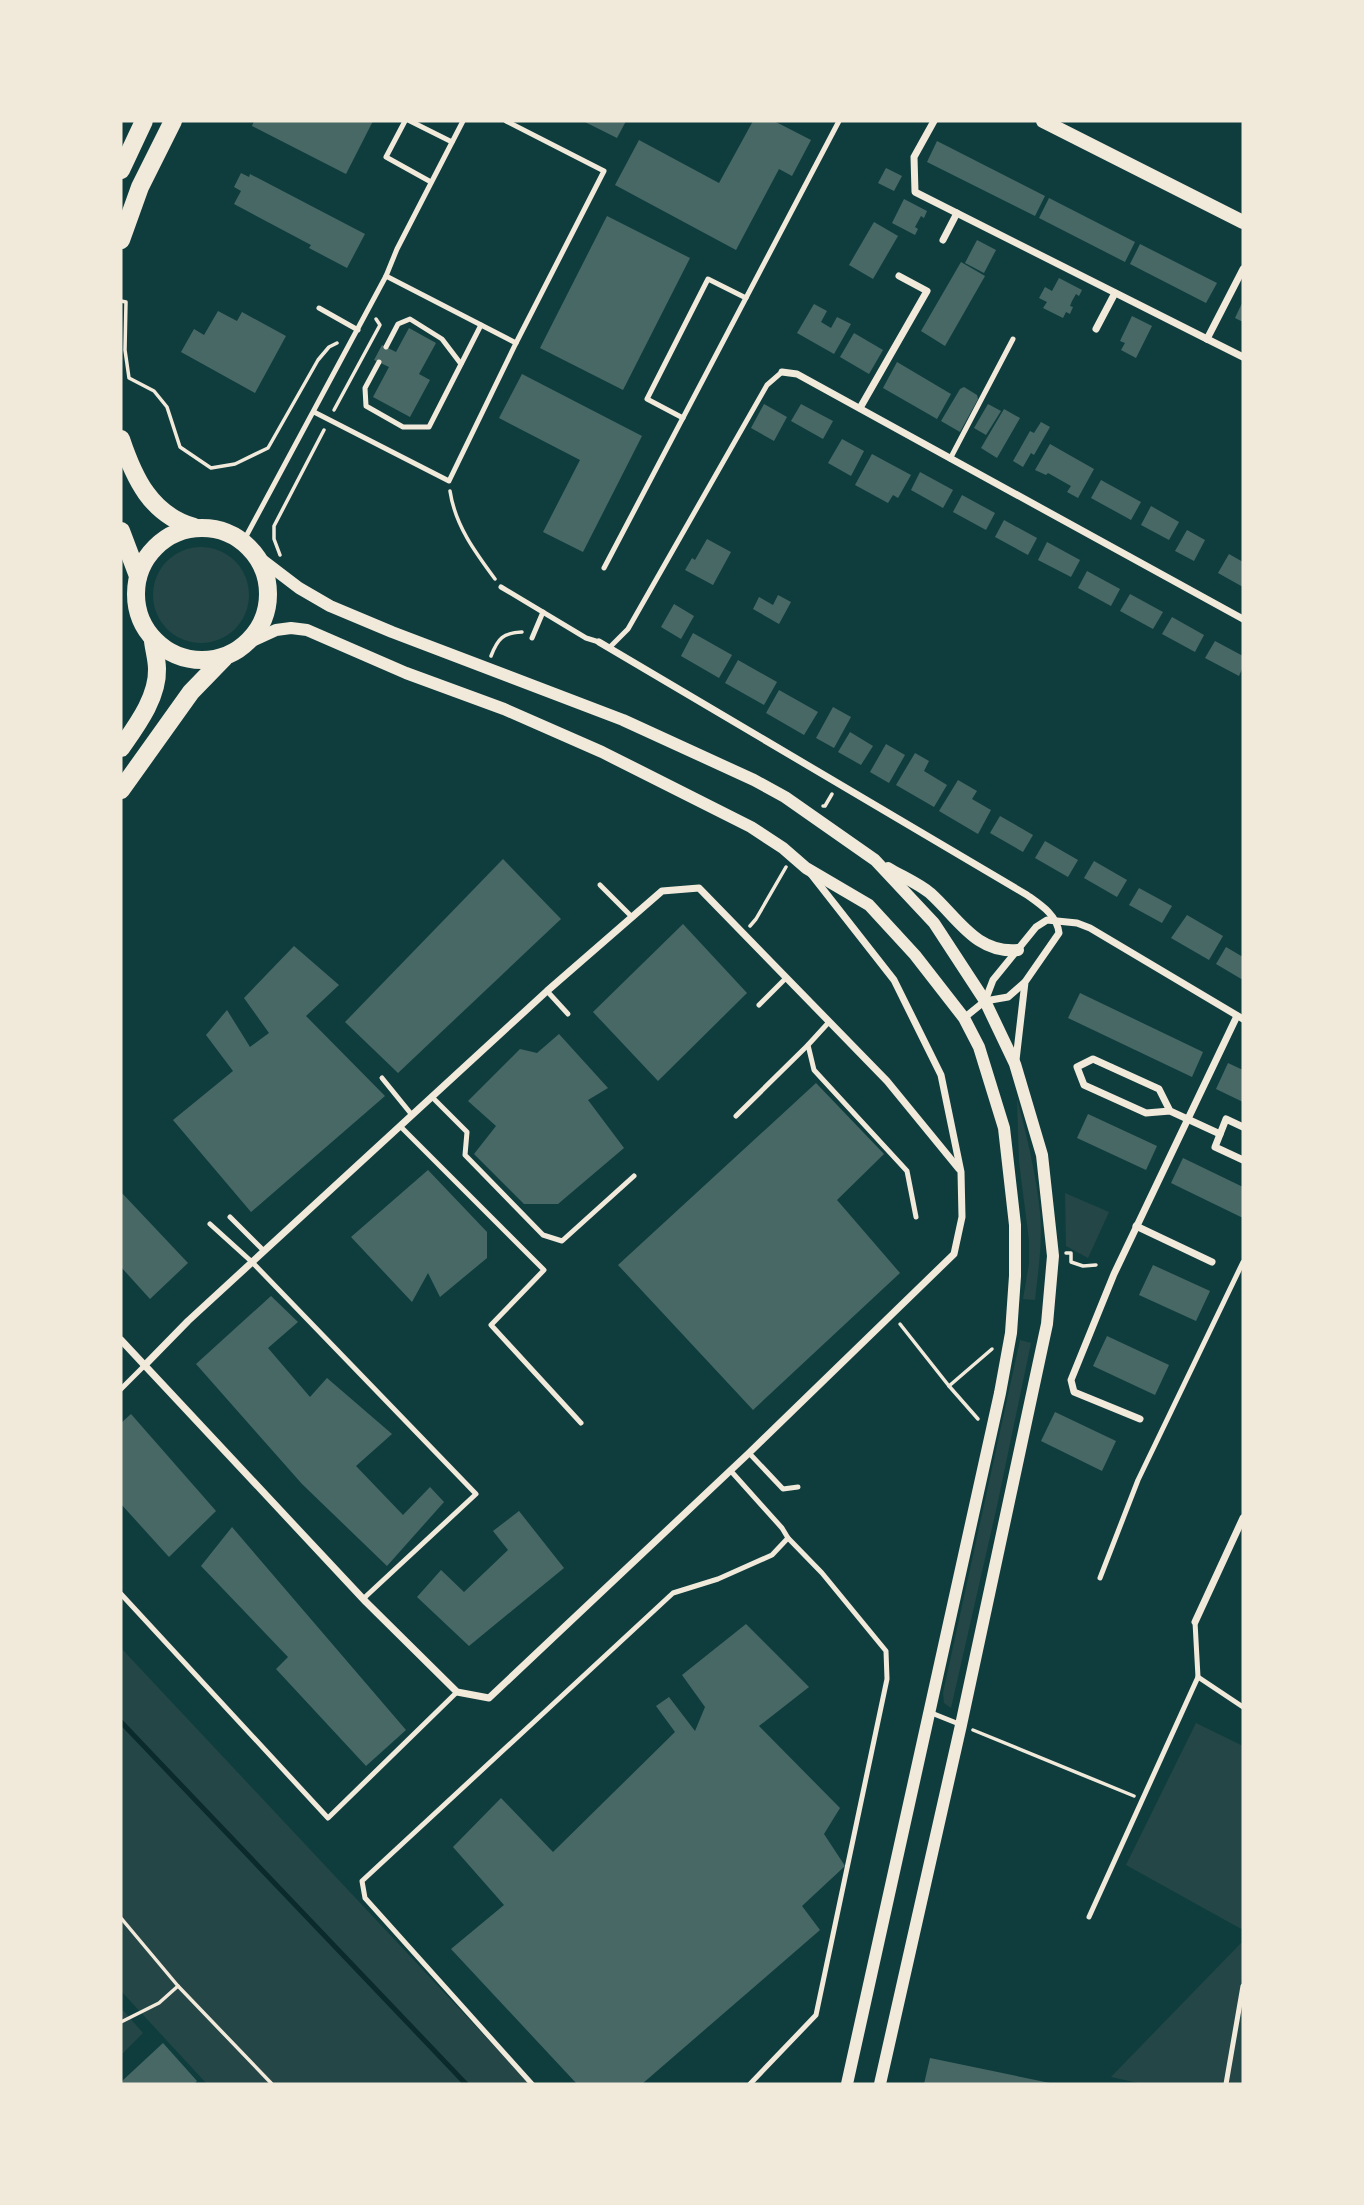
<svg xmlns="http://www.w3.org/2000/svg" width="1364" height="2205" font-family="Mulish,sans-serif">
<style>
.green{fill:#244646}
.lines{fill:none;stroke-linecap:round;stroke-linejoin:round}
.stream{stroke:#0a2a2b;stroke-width:5}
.building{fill:#486865}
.path{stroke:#f1e9da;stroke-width:3.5}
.service{stroke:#f1e9da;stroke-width:5}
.minor{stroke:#f1e9da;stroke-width:7}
.tertiary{stroke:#f1e9da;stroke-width:12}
.secondary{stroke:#f1e9da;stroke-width:14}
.primary{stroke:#f1e9da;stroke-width:18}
</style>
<rect width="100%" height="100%" fill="#0f3d3e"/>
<g class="green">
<circle cx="201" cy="595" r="48"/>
<path d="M1017,1099c10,37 19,75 23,113 3,29 -2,60 -5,88l-12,-1 6,-35v-24l-10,-78z"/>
<path d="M1065,1193l44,19 -21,46 -22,-12z"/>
<path d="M1020,1340l11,3 -34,163 -46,202 -7,-5 -1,-10z"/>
<path d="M121,1648l409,436h-323l-86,-93z"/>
<path d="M1196,1723l47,23v184l-117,-65z"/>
<path d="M1243,1941v143h-100l-32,-7z"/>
<path d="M121,2008l22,25 -22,22z"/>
</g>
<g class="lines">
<path class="stream" d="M121,1722l345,362"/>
</g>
<g class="building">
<path d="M254,121h119l-27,53 -94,-48z"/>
<path d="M583,121h43l-9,17z"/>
<path d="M753,121h21l37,19 -19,36 -13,-7 -43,81 -121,-65 24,-45 80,43z"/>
<path d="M937,141l108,55 -10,20 -108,-54z"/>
<path d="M886,168l16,8 -8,15 -16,-8z"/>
<path d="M241,173l8,4 1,-3 115,60 -18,34 -38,-20 2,-3 -77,-41 7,-13 -7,-4z"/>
<path d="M1049,198l86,44 -10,20 -86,-44z"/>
<path d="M904,199l23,12 -3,7 -3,-2 -6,11 3,2 -3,6 -23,-12z"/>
<path d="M607,216l83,42 -67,132 -83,-42z"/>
<path d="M874,222l24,14 -25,43 -24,-14z"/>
<path d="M977,240l19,10 -12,23 -19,-10z"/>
<path d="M1140,244l77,39 -11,20 -76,-39z"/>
<path d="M961,262l24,14 -40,70 -24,-15z"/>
<path d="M1059,278l23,12 -3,6 -3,-2 -4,7 -2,5 3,1 -3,7 -4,-2 -3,6 -20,-10 4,-6 -8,-4 6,-11 7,4z"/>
<path d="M1243,301v21l-8,-4z"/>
<path d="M814,304l13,7 -6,11 10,6 6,-11 14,7 -17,30 -37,-21z"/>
<path d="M218,311l19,10 5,-9 44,24 -31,57 -74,-41 13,-23 10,6z"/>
<path d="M1132,316l20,10 -16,32 -15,-8 4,-7 -5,-2z"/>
<path d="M409,328l27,15 -17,31 11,6 -20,37 -37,-20 16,-30 -15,-7 8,-15 14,7z"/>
<path d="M854,333l29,17 -14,24 -29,-17z"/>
<path d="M897,362l54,32 -14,25 -54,-31z"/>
<path d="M522,374l120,62 -59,116 -40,-20 37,-72 -81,-42z"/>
<path d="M964,387l13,8 1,4 -18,33 -19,-11 19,-32z"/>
<path d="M764,404l23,13 -13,24 -23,-13z"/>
<path d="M801,404l32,17 -10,18 -32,-18z"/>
<path d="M988,404l13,7 -15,24 -12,-7z"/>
<path d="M1004,409l16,9 -23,40 -16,-10z"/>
<path d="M1041,422l9,5 -16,28 -3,-2 -8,14 -10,-6 17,-30 4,2z"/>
<path d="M842,439l22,12 -13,25 -23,-13z"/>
<path d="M1050,444l44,25 -16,29 -11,-6 4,-6 -23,-13 -2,2 -11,-5z"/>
<path d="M872,454l39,21 -13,23 -5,-3 -5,8 -33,-18z"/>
<path d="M920,472l33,18 -10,18 -32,-18z"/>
<path d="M1101,480l40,22 -10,18 -40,-22z"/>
<path d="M962,495l33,18 -9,17 -33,-18z"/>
<path d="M1151,506l28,16 -10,18 -28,-15z"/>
<path d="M1004,520l33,18 -9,17 -33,-18z"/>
<path d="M1187,530l18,10 -11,21 -19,-10z"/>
<path d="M707,539l24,13 -18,33 -28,-15 7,-12 3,2z"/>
<path d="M1047,542l33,18 -9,17 -33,-17z"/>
<path d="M1229,554l14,8v25l-25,-14z"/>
<path d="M1087,571l33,18 -9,17 -33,-18z"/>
<path d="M1130,594l33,18 -10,17 -33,-18z"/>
<path d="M778,595l13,7 -12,22 -26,-15 6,-12 14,8z"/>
<path d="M674,604l20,12 -13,23 -20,-12z"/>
<path d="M1172,617l32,18 -9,17 -33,-18z"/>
<path d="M693,633l39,22 -13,23 -38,-22z"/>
<path d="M1215,641l28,15v11l-4,9 -34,-18z"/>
<path d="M738,660l39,22 -13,23 -39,-22z"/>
<path d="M779,690l39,22 -14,23 -38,-22z"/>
<path d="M833,707l18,10 -17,31 -18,-10z"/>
<path d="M850,732l23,14 -12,19 -23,-13z"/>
<path d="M886,744l19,11 -16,28 -19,-11z"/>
<path d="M915,753l14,8 -5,10 23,14 -13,22 -38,-22z"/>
<path d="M958,780l19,11 -5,8 19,11 -13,24 -39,-23z"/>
<path d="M1000,816l33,19 -10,17 -33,-19z"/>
<path d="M1045,841l33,19 -10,17 -33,-19z"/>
<path d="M503,859l58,60 -163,154 -53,-51z"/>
<path d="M1094,861l33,19 -10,17 -33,-19z"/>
<path d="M1139,888l33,18 -10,17 -33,-18z"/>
<path d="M1187,915l36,21 -14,24 -38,-22z"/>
<path d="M683,924l64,69 -89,88 -65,-69z"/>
<path d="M294,946l45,39 -33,31 79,80 -134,116 -78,-92 60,-49 -27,-36 21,-25 23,37 19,-14 -25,-35z"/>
<path d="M1226,947l17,10v23l-27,-16z"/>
<path d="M1080,993l123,59 -11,25 -124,-59z"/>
<path d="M559,1034l49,54 -20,12 36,48 -66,56h-34l-50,-50 22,-28 -28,-25 52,-52 17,4z"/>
<path d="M1228,1063l15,7v32l-27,-13z"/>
<path d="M816,1083l68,71 -47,46 63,73 -147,137 -135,-145z"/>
<path d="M1088,1114l69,32 -11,24 -69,-32z"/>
<path d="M1183,1158l60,29v31l-72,-35z"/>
<path d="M428,1170l59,62v26l-47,39 -12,-24 -16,29 -61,-65z"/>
<path d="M121,1192l67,71 -38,36 -29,-32z"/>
<path d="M1153,1265l57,26 -14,30 -57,-26z"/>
<path d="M271,1296l27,26 -30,26 42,49 17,-19 65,56 -36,32 47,49 27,-28 14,15 -57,64 -85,-82 -106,-120z"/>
<path d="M1107,1336l62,29 -14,30 -62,-29z"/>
<path d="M1055,1412l61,29 -14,30 -61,-30z"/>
<path d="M131,1414l85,97 -47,46 -48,-53v-81z"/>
<path d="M519,1511l45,57 -95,78 -52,-49 24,-27 23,22 44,-42 -15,-19z"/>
<path d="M232,1527l174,203 -40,36 -90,-97 12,-12 -87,-91z"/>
<path d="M746,1624l63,63 -50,39 81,82 -16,26 21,32 -43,40 18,24 -178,154h-65l-126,-135 53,-44 -51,-58 48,-49 52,54 122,-120 -19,-26 13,-9 26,34 10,-24 -23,-32z"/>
<path d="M163,2043l34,38 -3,3h-73v-2z"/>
<path d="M930,2058l120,25v1h-126z"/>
</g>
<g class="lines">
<g class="path">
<path d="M121,301l5,1 -1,48 4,28 25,13 13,16 13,40 31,21 24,-4 33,-16 50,-88 11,-13 8,-4"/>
<path d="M334,410l46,-85 -4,-6"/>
<path d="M450,491c5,34 25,61 45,88"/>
<path d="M280,555l-6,-16v-13l50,-96"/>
<path d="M491,656c7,-18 12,-23 31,-24"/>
<path d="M823,806h2l7,-12"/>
<path d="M750,926l6,-7 30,-52"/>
<path d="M1066,1253h5v9l12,4 13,-1"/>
<path d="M900,1324l49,62 29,33"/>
<path d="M949,1386l43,-37"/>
<path d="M973,1730l161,66"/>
<path d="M121,1918l57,68 94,98"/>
<path d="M121,2022l38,-19 19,-17"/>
</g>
<g class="service">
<path d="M405,121l-19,36 45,25"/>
<path d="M410,121l42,21"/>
<path d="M506,121l98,50 -88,172"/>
<path d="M319,308l39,22"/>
<path d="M386,347l12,-23 12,-5 32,20 19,25"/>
<path d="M379,362l-14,26 1,18 37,21h26l52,-102"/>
<path d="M314,412l135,69 67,-138 -130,-67"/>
<path d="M683,418l-36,-19 61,-120 38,19"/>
<path d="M950,459l63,-120"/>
<path d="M243,542l143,-266 11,-27 66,-128"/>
<path d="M604,568l235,-447"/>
<path d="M501,587l85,51 13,4"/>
<path d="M532,638l11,-26"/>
<path d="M609,648l19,-19 139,-244 15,-13"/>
<path d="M600,885l32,32"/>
<path d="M547,991l21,23"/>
<path d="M759,1005l27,-27"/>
<path d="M829,1022l-21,23 6,25 93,101 9,46"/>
<path d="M382,1078l30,37"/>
<path d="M432,1097l35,35 -2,23 78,80 19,6 72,-65"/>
<path d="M736,1116l72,-71"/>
<path d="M400,1126l144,144 -53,55 90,98"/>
<path d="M230,1217l34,34"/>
<path d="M210,1224l42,38 224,232 -113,105"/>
<path d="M121,1389l23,-23"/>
<path d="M749,1453l34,36 15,-2"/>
<path d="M730,1470l52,58 6,10 34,35 64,78 1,28 -71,336 -66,69"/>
<path d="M1100,1578l38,-98 105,-218"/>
<path d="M121,1594l207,224 129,-126"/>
<path d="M1198,1677l45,30"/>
<path d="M929,1712l30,12"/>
<path d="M1089,1917l109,-240 -3,-55"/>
<path d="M532,2084l-167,-186 -3,-17 311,-288 45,-14 54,-24 16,-17"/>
<path d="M1226,2084l17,-98"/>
</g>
<g class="minor">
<path d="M934,121l-20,36 1,35 292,147 36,-70"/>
<path d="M943,240l14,-27"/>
<path d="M1096,329l19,-36"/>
<path d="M1207,339l36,18"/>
<path d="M782,372l15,2 446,245"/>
<path d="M860,408l67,-117 -28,-15"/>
<path d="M599,642l428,253c14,10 30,20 32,38l-34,49 -9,78"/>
<path d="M985,1001l23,-4 16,-14"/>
<path d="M964,1018l21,-17 8,-21 43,-53 11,-7 30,3 13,5 153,91"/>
<path d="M1170,1111l-24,2 -62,-28 -7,-18 16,-8 66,30 11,22 50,23"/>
<path d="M1243,1127l-17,-8 -11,28 28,13"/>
<path d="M1136,1226l76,36"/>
<path d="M121,1340l245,262 91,90 32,6 260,-245 205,-199 8,-37 -1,-45 -20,-97 -47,-95 -83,-106"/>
<path d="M144,1366l44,-45 359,-330 115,-100 37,-3 188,193 72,88"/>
<path d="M1140,1419l-66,-27 -3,-12 43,-106 123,-258"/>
<path d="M1195,1622l48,-104"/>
</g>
<g class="tertiary">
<path d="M257,556l42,32 31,18 62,26 231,88 131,60 31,17 90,63 59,63 51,78 30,63 27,91 11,101 -6,68 -86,401 -81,359"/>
<path d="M250,642l26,-12 15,-2 16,2 99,43 98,36 98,43 149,75 32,21 23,20 63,37 46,50 49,63 15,29 25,81 11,97v51l-4,57 -11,60 -153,691"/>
<path d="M888,868c13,8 30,15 42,25 28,25 46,61 88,57"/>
</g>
<path class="secondary" d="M1043,121l200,101"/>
<g class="primary">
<path d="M121,170l23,-49"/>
<path d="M121,240l19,-53 33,-66"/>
<path d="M121,439c13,39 30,76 73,88"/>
<circle cx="202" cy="594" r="66"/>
<path d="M121,531l17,45"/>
<path d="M121,748c16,-23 37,-51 36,-79 0,-9 -3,-19 -4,-28"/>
<path d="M121,790l70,-98 33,-34"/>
</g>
</g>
<rect width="1364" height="2205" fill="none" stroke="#f1e9da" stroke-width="245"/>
</svg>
